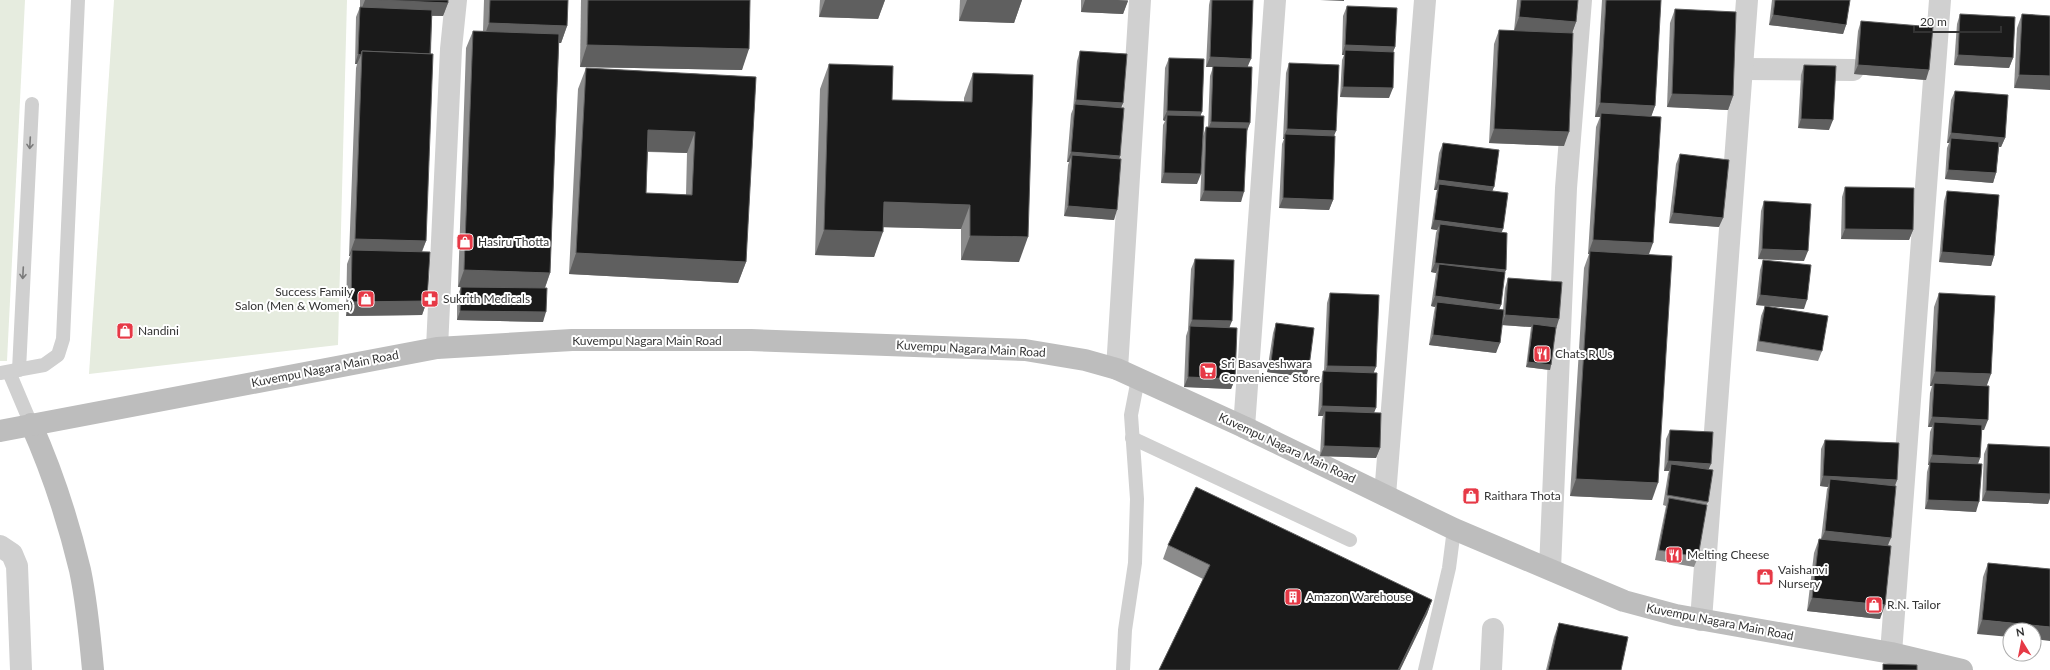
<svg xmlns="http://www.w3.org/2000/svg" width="2050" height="670" font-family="Lato,sans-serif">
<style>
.green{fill:#e6ecdf}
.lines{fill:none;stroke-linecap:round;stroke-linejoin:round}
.lane{stroke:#d0d0d0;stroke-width:14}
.street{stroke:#d0d0d0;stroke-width:22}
.secondary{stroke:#bdbdbd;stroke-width:22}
.wall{fill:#8c8c8c;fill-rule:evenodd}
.shaded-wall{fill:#5f5f5f}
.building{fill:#1a1a1a;stroke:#5f5f5f;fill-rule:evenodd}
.oneway{stroke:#7a7a7a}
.labels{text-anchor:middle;stroke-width:4;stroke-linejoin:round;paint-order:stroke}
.poi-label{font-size:12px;fill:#333;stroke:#fff;text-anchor:start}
.street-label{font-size:12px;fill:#333;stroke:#fff}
</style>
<rect width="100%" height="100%" fill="#fff"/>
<g class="green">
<path d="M0,0h25l-18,361h-7z"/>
<path d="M114,0h233l-9,345 -249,29z"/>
</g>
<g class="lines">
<g class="lane">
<path d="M19,370l13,-266"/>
<path d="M9,372l22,52"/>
<path d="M0,373l44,-8 14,-10 5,-16 15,-339"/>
<path d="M1132,438l218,102"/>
<path d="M1123,670l2,-40 10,-67 2,-64 -6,-84 7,-36"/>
<path d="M1425,670l24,-102 5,-39"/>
</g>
<g class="street">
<path d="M1744,69l109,1"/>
<path d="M437,348l14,-299 5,-49"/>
<path d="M1117,369l23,-369"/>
<path d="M1244,427l31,-427"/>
<path d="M1385,495l40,-495"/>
<path d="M0,546l12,8 5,12 4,104"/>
<path d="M1550,569l16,-381 15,-188"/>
<path d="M1701,620l46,-620"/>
<path d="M1891,653l49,-653"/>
<path d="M1491,670l2,-41"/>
</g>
<g class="secondary">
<path d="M31,424c21,47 37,96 49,146 7,33 10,67 13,100"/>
<path d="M0,431l437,-83 135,-8h179l274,10 60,10 32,9 127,58 210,102 170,72 52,14 215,38 71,17"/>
</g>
</g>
<g class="wall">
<path d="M360,0h88v3l-5,13h-11l-6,225 -4,11 5,49 -5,14 -76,1 1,-52 3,-8h-1l7,-188 1,-4h-2l1,-47 4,-10z"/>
<path d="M484,0h84l-1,26 -6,17h-2l-9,230 -5,15 -2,34 -86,-2v-23l4,-10h-3l8,-239 7,-17h10z"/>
<path d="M581,0h169l-8,70 -162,-3z"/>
<path d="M820,0h65l-7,19 -59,-2z"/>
<path d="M960,0h62l-8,23 -55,-2z"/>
<path d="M1081,0h47l-5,14 -42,-2z"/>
<path d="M1210,0h43l-5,67 2,56 -3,8 -6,71 -41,-1 3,-65 3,-9h2l2,-51 3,-9h-7l3,-62z"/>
<path d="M1517,0h61l-2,22 -4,11 -8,113 -75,-3 5,-99 5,-14 15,1z"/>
<path d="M1602,0h59l-6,106 -4,10 -2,139 3,245 -82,-4 14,-228 5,-14h-1l8,-127 4,-10h-5z"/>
<path d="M1772,0h78l-4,25 -3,9 -74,-9z"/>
<path d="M1347,6l48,41 -2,5 -4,46 -49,-1 2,-37 2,-5h-2l1,-39z"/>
<path d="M1675,9l58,87 -5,14 -61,-3 3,-84z"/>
<path d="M1960,14l53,44 -4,10 -55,-3 3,-41z"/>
<path d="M2022,14l28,2 -36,72 3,-60z"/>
<path d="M1861,21l65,59 -72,-6 4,-43z"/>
<path d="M1080,51l43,52 -2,5 -1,48 -1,3 -5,61 -50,-4 4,-51 1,-3h-2l4,-48 2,-5 4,-48z"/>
<path d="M1169,58l32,58 -4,68 -36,-1 2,-58 2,-4 -2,-1 2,-52z"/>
<path d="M1289,63l45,73 -1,64 -4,10 -50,-2 3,-64 2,-5h-1l3,-66z"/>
<path d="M829,64l63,36 72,2v-4l9,-25 46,189 -58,-2v-31l-78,-2 -9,30 -59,-2 5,-166z"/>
<path d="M1804,65l25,65 -31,-2 3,-53z"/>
<path d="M586,68l170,9 -10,185 -8,21 -169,-9 9,-185zM648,152l39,1 -1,42 -40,-2z"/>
<path d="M1955,91l50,47 -4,9h-2l-3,26 -3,10 -48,-4 2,-31 2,-5h-2l4,-43z"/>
<path d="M1443,143l49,48 9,41 4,40 -4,33 -2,4 4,1 2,-22 3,-10 48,50 -6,42 -24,-3 5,-40 -29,-2 -6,28 -67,-8 5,-33 1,-5 -4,-1 5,-33 -5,-1 5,-39 1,-3 -6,-1 5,-35 1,-4h-3l5,-37z"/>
<path d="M1680,154l39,73 -50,-4 7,-59z"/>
<path d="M1845,187l68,43 -4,10 -68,-1 1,-42z"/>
<path d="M1947,191l47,65 -3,10 -52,-4 5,-61z"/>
<path d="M1764,201l40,60 -46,-2 3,-48z"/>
<path d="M1195,259l34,69 6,51 -4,10 -47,-2 2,-51 2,-6 3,-61z"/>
<path d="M1763,260l41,49 -48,-4 4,-35z"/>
<path d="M1330,293l44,79v41l6,35 -4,10 -56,-2 2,-36 1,-4h-5l2,-35 4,-10 3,-68z"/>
<path d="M1939,293l48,92 -3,45h-3l-1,28 -2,6 -2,48 -51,-3 2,-37 2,-7h-1l2,-33 2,-5h-4l2,-34 2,-7h-2l4,-79z"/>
<path d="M1765,306l57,45 -4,10 -62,-10 5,-35z"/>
<path d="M1276,323l30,54 -39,-5 6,-39z"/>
<path d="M1670,430l39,39 -1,33 -2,3 -8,52 -4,10 -39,-7 11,-54 -3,-1 5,-31 1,-3h-5l2,-32z"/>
<path d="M1825,440l72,40 -2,6 -15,133 -73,-8 7,-58 5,-14h2l6,-50 1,-2 -8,-1 1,-37z"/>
<path d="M1988,444l62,3v51l-2,6 -66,-3 2,-47z"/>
<path d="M1168,545l264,55 -5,14 -27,56h-241l44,-91 -40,-20z"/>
<path d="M1988,563l62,6 -73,65 6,-57z"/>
<path d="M1559,623l62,47h-75l8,-33z"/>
</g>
<g class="shaded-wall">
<path d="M365,0h13l70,3 -5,13 -83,-3z"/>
<path d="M825,0h60l-7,19 -59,-2z"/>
<path d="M967,0h55l-8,23 -55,-2z"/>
<path d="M1085,0h33l10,1 -5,13 -42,-2z"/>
<path d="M1320,0h24v1z"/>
<path d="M1773,15l73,10 -3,9 -74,-9z"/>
<path d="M1519,17l57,5 -5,14 -57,-5z"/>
<path d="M489,23l78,3 -6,17 -78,-3z"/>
<path d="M587,45l162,4 -7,21 -162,-3z"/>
<path d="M1345,45l50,2 -4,10 -46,-7 -1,5h-2z"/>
<path d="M358,54l3,1 -4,9h-2z"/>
<path d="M1958,55l55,3 -4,10 -55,-3z"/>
<path d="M1210,57l41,2 -4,9 -34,-2v1h-7z"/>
<path d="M1858,65l71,5 -3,10 -72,-6z"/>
<path d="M2019,75l31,1v14l-36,-2z"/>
<path d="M1343,87l50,1 -4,10 -49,-1z"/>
<path d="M1672,94l61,2 -5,14 -61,-3z"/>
<path d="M1076,100l47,3 -4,10 -44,-9 -2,5z"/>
<path d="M1600,103l55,3 -5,14 -49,-7 -1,4h-5z"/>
<path d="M1167,111l35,1 -4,10 -31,-7 -2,6 -2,-1z"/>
<path d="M1801,119l32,1 -4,10 -31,-2z"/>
<path d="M1211,122l39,1 -4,10 -39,-1z"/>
<path d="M1287,129l49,2 -4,10 -47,-7 -1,5h-1z"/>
<path d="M1494,129l75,3 -5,14 -75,-3z"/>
<path d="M648,130l47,2 -8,21 -46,-2z"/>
<path d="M1951,133l54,5 -4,9 -51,-3 1,-6 -2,5h-2z"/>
<path d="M1071,152l49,4 -3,10 -45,-11 -3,7h-2z"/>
<path d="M1948,170l48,3 -3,10 -48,-4z"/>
<path d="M1164,173l37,1 -4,10 -36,-1z"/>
<path d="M1438,180l56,7 -4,10 -51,-13 -2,6h-3z"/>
<path d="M1204,191l40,1 -3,10 -41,-1z"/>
<path d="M1283,198l50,2 -4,10 -50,-2z"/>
<path d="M884,202l86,3 -9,24 -86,-2z"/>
<path d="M1068,206l49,4 -3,10 -50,-4z"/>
<path d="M1673,213l50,5 -4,9 -50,-4z"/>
<path d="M1434,220l69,9 -4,10 -59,-15 -3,6 -6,-1z"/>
<path d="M1845,229l68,1 -4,10 -68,-1z"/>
<path d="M824,230l59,2 -9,25 -59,-2z"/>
<path d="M970,236l58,1 -9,25 -58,-2z"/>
<path d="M355,239l71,2 -7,17 -67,-8 -2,6h-1z"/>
<path d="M1593,240l60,3 -5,14 -58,-6 -1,3h-1z"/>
<path d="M1762,249l46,2 -4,10 -46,-2z"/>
<path d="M1942,252l52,4 -3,10 -52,-4z"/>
<path d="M576,253l170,9 -8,21 -169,-9z"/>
<path d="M1435,263l71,7 -4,9 -63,-15 -3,9 -5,-1z"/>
<path d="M464,270l86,3 -6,17 -86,-3z"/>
<path d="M1760,295l47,5 -3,9 -48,-4z"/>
<path d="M1435,296l66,9 -4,10 -60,-13 -2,5 -4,-1z"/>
<path d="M427,301l-5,14 -76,1 5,-14z"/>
<path d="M460,311l86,1 -3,10 -86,-2z"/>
<path d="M1505,315l54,4 -3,10 -23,-5 -2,3 -29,-2z"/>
<path d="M1192,320l40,1 -4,10 -38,-5 -2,4z"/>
<path d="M1433,335l67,8 -4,10 -67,-8z"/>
<path d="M1271,362l38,5 -3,10 -39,-5z"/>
<path d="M1528,362l23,3 -1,5 -24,-3z"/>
<path d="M1327,366l49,1 -4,10 -48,-1z"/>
<path d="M1935,372l56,2 -5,14 -52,-5 -2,3h-2z"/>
<path d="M1188,377l47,2 -4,10 -47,-2z"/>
<path d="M1322,406l54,2 -4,10 -47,-7 -2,5h-5z"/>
<path d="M1932,417l56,3 -4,10 -51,-3 1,-5 -2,5h-4z"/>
<path d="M1324,446l56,2 -4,10 -56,-2z"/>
<path d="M1932,455l48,3 -4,10 -46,-6 -1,3h-1z"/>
<path d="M1668,461l43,3 -4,9 -36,-9 -2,7h-5z"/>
<path d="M1823,476l74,4 -4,10 -63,-11 -2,8 -8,-1z"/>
<path d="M1576,479l82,4 -6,17 -82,-4z"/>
<path d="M1986,491l64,3v4l-2,6 -66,-3z"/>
<path d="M1928,500l51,2 -3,10 -51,-3z"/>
<path d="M1825,531l66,7 -4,9 -66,-7z"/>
<path d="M1812,598l73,7 -5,14 -73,-8z"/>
<path d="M1432,600l-5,14 -27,56h-2z"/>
<path d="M1982,620l68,7v14l-16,-2v-9h-24v7l-33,-3z"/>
</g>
<g class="building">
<path d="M378,0h70v3z"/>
<path d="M490,0h78l-1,26 -78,-3z"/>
<path d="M588,0h162l-1,49 -162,-4z"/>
<path d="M1212,0h41l-2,59 -41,-2z"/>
<path d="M1521,0h57l-2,22 -57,-5z"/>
<path d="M1606,0h55l-6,106 -55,-3z"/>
<path d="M1775,0h75l-4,25 -73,-10z"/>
<path d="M1347,6l50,2 -2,39 -50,-2z"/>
<path d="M360,7l72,3 -2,44 -68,-3 -1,4 -3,-1z"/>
<path d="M1675,9l61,3 -3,84 -61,-2z"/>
<path d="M1960,14l55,3 -2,41 -55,-3z"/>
<path d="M2022,14l28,2v60l-31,-1z"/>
<path d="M1861,21l72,6 -4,43 -71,-5z"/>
<path d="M1499,30l74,3 -4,99 -75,-3z"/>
<path d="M473,31l86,3 -9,239 -86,-3z"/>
<path d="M1345,50l49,2 -1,36 -50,-1z"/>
<path d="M362,51l71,3 -7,187 -71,-2z"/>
<path d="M1080,51l47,3 -4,49 -47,-3z"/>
<path d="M1169,58l35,1 -2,53 -35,-1z"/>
<path d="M1289,63l50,2 -3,66 -49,-2z"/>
<path d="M829,64l64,2 -1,34 80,2 1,-29 60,2 -5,162 -58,-1v-31l-86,-3 -1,30 -59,-2z"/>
<path d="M1804,65l32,1 -3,54 -32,-1z"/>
<path d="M1213,66l39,1 -2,56 -39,-1z"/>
<path d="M586,68l170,9 -10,185 -170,-9zM648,130l47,2 -3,63 -46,-2z"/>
<path d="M1955,91l53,4 -3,43 -54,-5z"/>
<path d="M1075,104l49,4 -4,48 -49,-4z"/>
<path d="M1601,113l60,4 -8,126 -60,-3z"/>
<path d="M1167,115l37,1 -3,58 -37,-1z"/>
<path d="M1206,127l41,1 -3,64 -40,-1z"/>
<path d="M1285,134l50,2 -2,64 -50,-2z"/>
<path d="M1951,138l48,4 -3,31 -48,-3z"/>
<path d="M1443,143l56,7 -5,37 -56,-7z"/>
<path d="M1680,154l49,6 -6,58 -50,-5z"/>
<path d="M1072,155l49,4 -4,51 -49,-4z"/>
<path d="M1439,184l69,9 -5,36 -69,-9z"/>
<path d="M1845,187l69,1 -1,42 -68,-1z"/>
<path d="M1947,191l52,4 -5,61 -52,-4z"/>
<path d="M1764,201l47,3 -3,47 -46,-2z"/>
<path d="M1440,224l67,9 -1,37 -71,-7z"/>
<path d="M352,250l78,2 -3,49 -76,1z"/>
<path d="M1590,251l82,5 -14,227 -82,-4z"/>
<path d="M1195,259l39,1 -2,61 -40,-1z"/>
<path d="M1763,260l48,5 -4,35 -47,-5z"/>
<path d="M1439,264l66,8 -4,33 -66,-9z"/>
<path d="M1508,278l54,4 -3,37 -54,-4z"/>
<path d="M461,287l86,1 -1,24 -86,-1z"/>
<path d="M1330,293l49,2 -3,72 -49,-1z"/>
<path d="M1939,293l56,3 -4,78 -56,-2z"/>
<path d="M1437,302l67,8 -4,33 -67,-8z"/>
<path d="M1765,306l63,10 -6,35 -63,-10z"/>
<path d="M1276,323l38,5 -5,39 -38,-5z"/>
<path d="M1533,324l23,3 -5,38 -23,-3z"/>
<path d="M1190,326l47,2 -2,51 -47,-2z"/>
<path d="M1323,371l54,2 -1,35 -54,-2z"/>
<path d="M1934,383l55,3 -1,34 -56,-3z"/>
<path d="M1325,411l56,2 -1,35 -56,-2z"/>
<path d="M1934,422l48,3 -2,33 -48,-3z"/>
<path d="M1670,430l43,2 -2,32 -43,-3z"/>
<path d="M1825,440l74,3 -2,37 -74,-4z"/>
<path d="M1988,444l62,3v47l-64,-3z"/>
<path d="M1930,462l52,2 -3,38 -51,-2z"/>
<path d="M1671,464l42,6 -5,32 -41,-7z"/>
<path d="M1830,479l66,7 -5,52 -66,-7z"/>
<path d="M1196,487l236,113 -34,70h-239l51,-105 -42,-20z"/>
<path d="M1669,498l38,7 -9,52 -39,-7z"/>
<path d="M1819,539l72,7 -6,59 -73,-7z"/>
<path d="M1988,563l62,6v58l-68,-7z"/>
<path d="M1559,623l69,14 -7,33h-73z"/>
<path d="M1883,664l34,1v5h-34z"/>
</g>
<defs><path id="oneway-shaft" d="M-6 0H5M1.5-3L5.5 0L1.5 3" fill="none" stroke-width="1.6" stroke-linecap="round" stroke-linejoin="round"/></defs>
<g class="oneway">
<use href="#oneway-shaft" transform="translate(30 143) rotate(93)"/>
<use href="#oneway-shaft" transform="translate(23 273) rotate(93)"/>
</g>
<defs>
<g id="shop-square" transform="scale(0.9)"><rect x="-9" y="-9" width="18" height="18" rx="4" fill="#e63946" stroke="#fff"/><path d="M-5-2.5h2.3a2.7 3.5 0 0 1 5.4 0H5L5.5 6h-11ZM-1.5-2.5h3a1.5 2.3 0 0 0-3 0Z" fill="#fff"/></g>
<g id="pharmacy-square" transform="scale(0.9)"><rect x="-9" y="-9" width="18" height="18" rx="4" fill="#e63946" stroke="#fff"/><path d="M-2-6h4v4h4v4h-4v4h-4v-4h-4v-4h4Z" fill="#fff"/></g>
<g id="restaurant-square" transform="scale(0.9)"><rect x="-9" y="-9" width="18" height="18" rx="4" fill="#e63946" stroke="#fff"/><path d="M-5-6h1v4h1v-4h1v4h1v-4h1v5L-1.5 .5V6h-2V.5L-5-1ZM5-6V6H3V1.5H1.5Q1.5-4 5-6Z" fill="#fff"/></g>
<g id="supermarket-square" transform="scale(0.9)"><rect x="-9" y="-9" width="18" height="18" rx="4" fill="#e63946" stroke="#fff"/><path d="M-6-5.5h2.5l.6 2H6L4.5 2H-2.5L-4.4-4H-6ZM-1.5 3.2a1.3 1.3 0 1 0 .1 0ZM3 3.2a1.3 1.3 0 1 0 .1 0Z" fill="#fff"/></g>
<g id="building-square" transform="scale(0.9)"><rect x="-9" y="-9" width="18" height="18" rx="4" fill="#e63946" stroke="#fff"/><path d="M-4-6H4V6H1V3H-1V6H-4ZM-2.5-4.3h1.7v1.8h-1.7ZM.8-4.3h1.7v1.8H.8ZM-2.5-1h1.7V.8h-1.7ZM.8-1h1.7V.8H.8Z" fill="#fff"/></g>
</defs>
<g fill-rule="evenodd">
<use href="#shop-square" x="465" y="242"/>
<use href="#shop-square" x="366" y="299"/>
<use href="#pharmacy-square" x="430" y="299"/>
<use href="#shop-square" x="125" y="331"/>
<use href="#restaurant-square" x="1542" y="354"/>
<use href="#supermarket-square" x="1208" y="371"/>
<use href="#shop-square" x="1471" y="496"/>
<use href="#restaurant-square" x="1674" y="555"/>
<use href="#shop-square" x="1765" y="577"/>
<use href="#building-square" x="1293" y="597"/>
<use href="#shop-square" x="1874" y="605"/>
</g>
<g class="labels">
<g class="poi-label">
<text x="478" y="246">Hasiru Thotta</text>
<text x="353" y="296" text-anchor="end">Success Family<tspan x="353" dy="14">Salon (Men &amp; Women)</tspan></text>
<text x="443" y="303">Sukrith Medicals</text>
<text x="138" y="335">Nandini</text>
<text x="1555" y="358">Chats R Us</text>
<text x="1221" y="368">Sri Basaveshwara<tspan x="1221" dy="14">Convenience Store</tspan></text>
<text x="1484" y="500">Raithara Thota</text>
<text x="1687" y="559">Melting Cheese</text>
<text x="1778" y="574">Vaishanvi<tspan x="1778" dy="14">Nursery</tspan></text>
<text x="1306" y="601">Amazon Warehouse</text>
<text x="1887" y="609">R.N. Tailor</text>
</g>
<g class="street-label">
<text x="647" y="345">Kuvempu Nagara Main Road</text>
<text transform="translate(971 349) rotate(3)" y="4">Kuvempu Nagara Main Road</text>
<text transform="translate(325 369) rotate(-11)" y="4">Kuvempu Nagara Main Road</text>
<text transform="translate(1287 448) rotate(25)" y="4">Kuvempu Nagara Main Road</text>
<text transform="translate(1720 622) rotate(11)" y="4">Kuvempu Nagara Main Road</text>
</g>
</g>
<g transform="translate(2022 642) rotate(350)"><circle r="19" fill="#ffffff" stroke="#adadad"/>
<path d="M0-3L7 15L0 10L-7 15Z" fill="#e63946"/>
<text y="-6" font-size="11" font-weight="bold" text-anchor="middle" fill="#333333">N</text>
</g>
<path d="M1914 26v6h87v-6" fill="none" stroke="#333333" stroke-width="2"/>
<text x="1920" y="26" font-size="12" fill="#333333" stroke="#ffffff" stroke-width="3" paint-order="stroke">20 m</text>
</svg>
